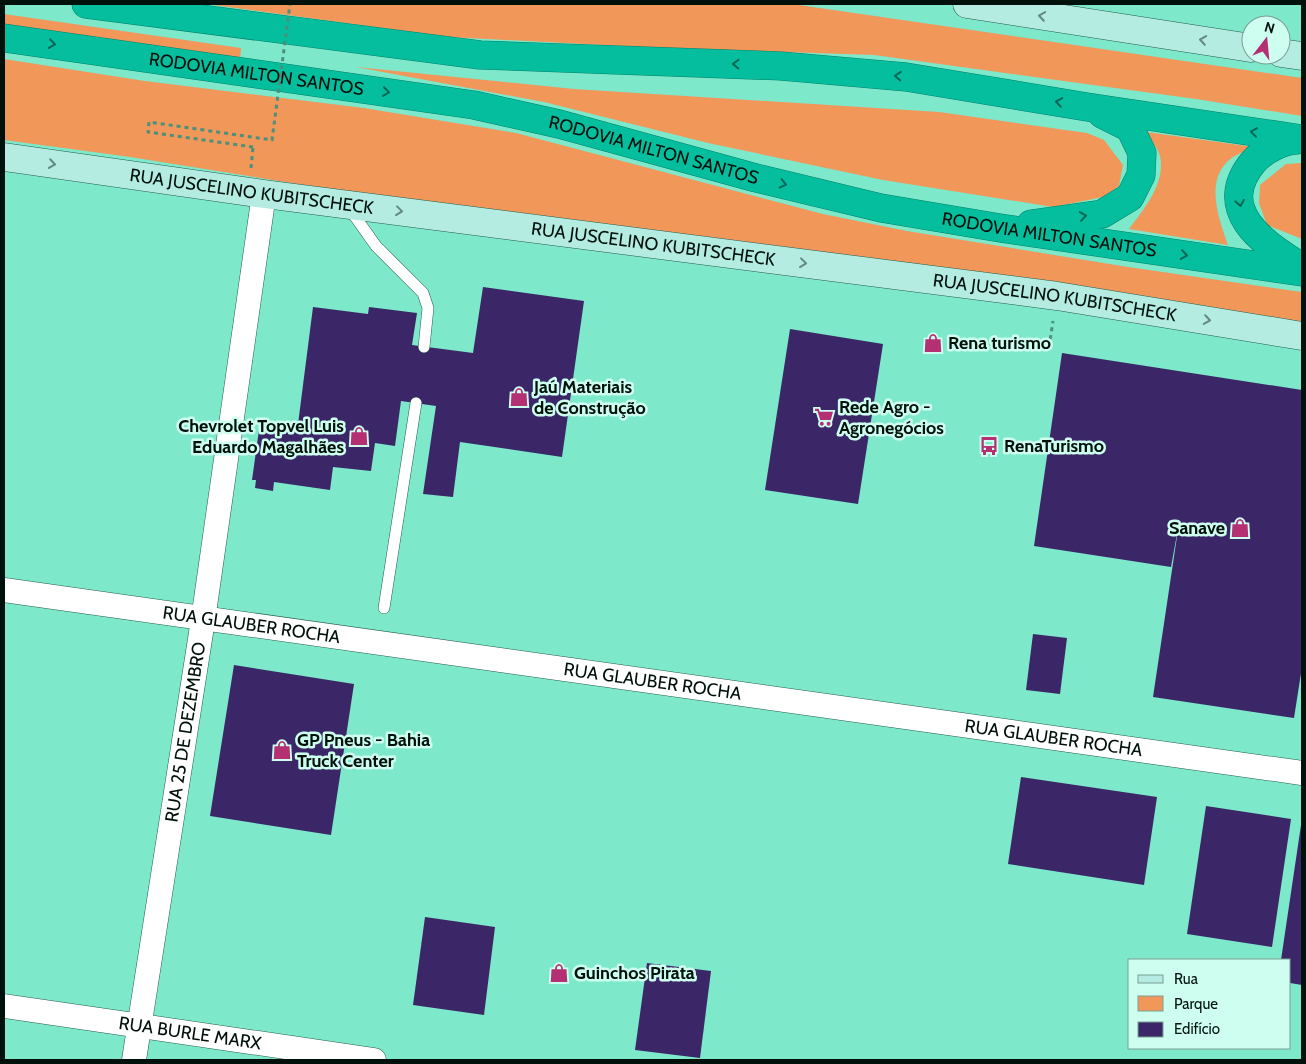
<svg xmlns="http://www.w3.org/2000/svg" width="1306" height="1064" font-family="Cabin,sans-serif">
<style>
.green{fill:#f09759}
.building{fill:#3b2767}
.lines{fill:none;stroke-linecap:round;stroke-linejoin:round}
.lane-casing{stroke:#245d4f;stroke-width:12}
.street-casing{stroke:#245d4f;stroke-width:25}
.secondary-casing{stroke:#245d4f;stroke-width:29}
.highway-casing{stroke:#03816a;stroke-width:29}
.path{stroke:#4b907d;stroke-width:3;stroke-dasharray:4 4;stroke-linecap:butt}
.lane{stroke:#fff;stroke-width:11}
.street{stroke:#fff;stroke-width:24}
.secondary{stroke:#b4ece2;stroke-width:28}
.highway{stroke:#04be9d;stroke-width:28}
.path-bridge{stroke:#4b907d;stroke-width:3;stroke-dasharray:4 4;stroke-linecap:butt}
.oneway{stroke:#638981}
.oneway2{stroke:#026754}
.labels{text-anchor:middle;stroke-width:5;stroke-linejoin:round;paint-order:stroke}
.street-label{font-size:18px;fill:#00100b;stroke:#cdfeef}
.poi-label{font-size:18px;font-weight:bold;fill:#00100b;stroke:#cdfeef;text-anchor:start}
</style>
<rect width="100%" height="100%" fill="#7ee8cb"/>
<g class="green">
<path d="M206,4h586l510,74v38l-106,-17 -322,-44 -212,-7 -213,-11z"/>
<path d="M4,14l237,34 -1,14 -236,-35z"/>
<path d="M4,59l141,22 219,27 152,25 307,81 84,17 221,36 174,25v33l-1005,-141 -167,-27 -126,-17z"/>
<path d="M356,67l218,22 365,23 148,21 17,7 19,25 -4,21 -16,11 -50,10 -170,-27 -175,-37 -164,-41z"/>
<path d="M1146,132l108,15c-9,4 -20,8 -27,15 -22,21 -7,60 1,83l-99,-16c15,-20 37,-46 31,-73 -2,-8 -10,-17 -14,-24z"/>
<path d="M1302,163v76l-35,-14 -8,-22 1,-18 26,-21z"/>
</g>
<g class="building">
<path d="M483,287l101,14 -22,156 -102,-15 -7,55 -30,-3 13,-88 -35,-5 -6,45 -20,-3 -4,28 -38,-4 -3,23 -56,-8 -1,9 -18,-3 1,-8h-4l7,-50 27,4v-4l11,2 16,-125 55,7 1,-7 48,6 -5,32 61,8z"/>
<path d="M790,329l93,15 -25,160 -93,-14z"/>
<path d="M1062,353l240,37v277l-8,51 -141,-21 26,-174 -8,44 -137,-21z"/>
<path d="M1033,634l34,4 -7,56 -34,-4z"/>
<path d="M234,665l120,19 -23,151 -121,-19z"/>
<path d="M1021,777l136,20 -13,88 -136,-21z"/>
<path d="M1206,806l85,13 -19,128 -85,-13z"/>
<path d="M1301,825h1v160l-12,-2v-23h-9z"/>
<path d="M425,917l70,10 -11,88 -71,-10z"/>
<path d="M647,963l64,8 -11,87 -65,-8z"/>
</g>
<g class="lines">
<g class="lane-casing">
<g id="lane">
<path d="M349,208l27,38 47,47 5,15 -4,39"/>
<path d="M384,608l32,-205"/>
</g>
</g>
<g class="street-casing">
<g id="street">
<path id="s1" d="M4,590l1298,183"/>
<path id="s2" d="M4,1006l370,54"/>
<path id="s3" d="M134,1060l69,-440 61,-426"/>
</g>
</g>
<g class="secondary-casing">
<g id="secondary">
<path d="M967,4l284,44"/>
<path d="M1281,53l21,3"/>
<path id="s4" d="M4,157l260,37 793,102 245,40"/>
</g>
</g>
<g class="highway-casing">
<g id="highway">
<path d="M86,4l394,51 301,11 125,11 181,30 215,32"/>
<path id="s5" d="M4,38l470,67 85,19 197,54 125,30 119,20 302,44"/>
<path d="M1298,140c-15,0 -34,10 -44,21 -41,48 9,83 48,106"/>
<path d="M1031,224l71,-10 28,-17 11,-22 1,-22 -12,-25 -28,-14"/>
</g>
</g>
<g class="path">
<path d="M251,168l2,-21"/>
<path d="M1049,347l4,-26"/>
</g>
<use href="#lane" class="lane"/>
<use href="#street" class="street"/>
<use href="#secondary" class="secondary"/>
<use href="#highway" class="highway"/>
<path class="path-bridge" d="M253,147l-105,-15 1,-10 123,18 18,-136"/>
</g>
<defs><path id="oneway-chevron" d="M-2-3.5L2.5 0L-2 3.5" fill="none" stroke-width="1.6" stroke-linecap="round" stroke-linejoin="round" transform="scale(1.25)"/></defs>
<g class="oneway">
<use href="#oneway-chevron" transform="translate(1042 16) rotate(-171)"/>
<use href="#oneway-chevron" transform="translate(1203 40) rotate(-171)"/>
<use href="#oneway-chevron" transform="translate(52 164) rotate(8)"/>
<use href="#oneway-chevron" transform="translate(399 211) rotate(7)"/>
<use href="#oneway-chevron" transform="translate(803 263) rotate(7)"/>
<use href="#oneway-chevron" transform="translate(1207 320) rotate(9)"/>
</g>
<g class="oneway2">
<use href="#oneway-chevron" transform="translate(52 44) rotate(8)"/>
<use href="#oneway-chevron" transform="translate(736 64) rotate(-178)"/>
<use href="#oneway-chevron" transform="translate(898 76) rotate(-175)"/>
<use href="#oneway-chevron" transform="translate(386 92) rotate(8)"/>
<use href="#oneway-chevron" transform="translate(1059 102) rotate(-171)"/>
<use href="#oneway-chevron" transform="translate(1254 132) rotate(-172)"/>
<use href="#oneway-chevron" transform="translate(783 184) rotate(13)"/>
<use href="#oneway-chevron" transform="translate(1240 203) rotate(80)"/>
<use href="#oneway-chevron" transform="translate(1083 216) rotate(-8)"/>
<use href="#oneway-chevron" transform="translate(1184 255) rotate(8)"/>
</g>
<defs>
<g id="shop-bare" transform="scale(1.5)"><path d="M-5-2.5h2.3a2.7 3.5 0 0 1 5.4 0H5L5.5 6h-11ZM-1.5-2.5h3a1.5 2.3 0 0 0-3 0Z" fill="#b52f73" stroke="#cdfeef" stroke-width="2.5" paint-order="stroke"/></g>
<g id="supermarket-bare" transform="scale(1.5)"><path d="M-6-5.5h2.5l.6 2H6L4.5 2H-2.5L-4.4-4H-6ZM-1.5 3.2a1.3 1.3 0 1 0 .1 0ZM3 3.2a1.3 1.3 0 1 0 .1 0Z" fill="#b52f73" stroke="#cdfeef" stroke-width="2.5" paint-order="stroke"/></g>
<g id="bus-bare" transform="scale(1.5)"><path d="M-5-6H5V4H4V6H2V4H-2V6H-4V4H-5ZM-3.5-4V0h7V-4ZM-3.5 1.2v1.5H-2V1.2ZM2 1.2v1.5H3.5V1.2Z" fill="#b52f73" stroke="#cdfeef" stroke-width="2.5" paint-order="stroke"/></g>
</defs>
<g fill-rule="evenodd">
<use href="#shop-bare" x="933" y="343"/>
<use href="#shop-bare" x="519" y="397"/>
<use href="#supermarket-bare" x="824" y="417"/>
<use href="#shop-bare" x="359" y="436"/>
<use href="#bus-bare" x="989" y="446"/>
<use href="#shop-bare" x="1240" y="528"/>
<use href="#shop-bare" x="282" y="750"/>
<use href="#shop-bare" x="559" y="973"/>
</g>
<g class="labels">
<g class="street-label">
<text dy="6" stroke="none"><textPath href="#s5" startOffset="255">RODOVIA MILTON SANTOS</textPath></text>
<text dy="6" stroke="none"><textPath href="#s5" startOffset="660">RODOVIA MILTON SANTOS</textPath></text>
<text dy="6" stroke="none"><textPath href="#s4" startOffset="250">RUA JUSCELINO KUBITSCHECK</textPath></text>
<text dy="6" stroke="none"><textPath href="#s5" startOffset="1065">RODOVIA MILTON SANTOS</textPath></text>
<text dy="6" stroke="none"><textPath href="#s4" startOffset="655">RUA JUSCELINO KUBITSCHECK</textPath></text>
<text dy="6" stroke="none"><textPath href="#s4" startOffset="1060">RUA JUSCELINO KUBITSCHECK</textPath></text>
<text dy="6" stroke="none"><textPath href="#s1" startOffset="250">RUA GLAUBER ROCHA</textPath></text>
<text dy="6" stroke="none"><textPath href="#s1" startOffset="655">RUA GLAUBER ROCHA</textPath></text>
<text dy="6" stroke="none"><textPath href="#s3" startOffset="332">RUA 25 DE DEZEMBRO</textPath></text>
<text dy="6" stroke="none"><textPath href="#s1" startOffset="1060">RUA GLAUBER ROCHA</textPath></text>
<text dy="6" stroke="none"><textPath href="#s2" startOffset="188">RUA BURLE MARX</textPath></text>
</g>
<g class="poi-label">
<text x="948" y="349">Rena turismo</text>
<text x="534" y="393">Jaú Materiais<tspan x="534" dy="21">de Construção</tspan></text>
<text x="839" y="413">Rede Agro -<tspan x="839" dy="21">Agronegócios</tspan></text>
<text x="344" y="432" text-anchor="end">Chevrolet Topvel Luis<tspan x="344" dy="21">Eduardo Magalhães</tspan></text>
<text x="1004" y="452">RenaTurismo</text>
<text x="1225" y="534" text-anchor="end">Sanave</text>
<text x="297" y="746">GP Pneus - Bahia<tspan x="297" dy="21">Truck Center</tspan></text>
<text x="574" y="979">Guinchos Pirata</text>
</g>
</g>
<rect width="1306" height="1064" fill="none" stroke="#00100b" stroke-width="10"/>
<rect x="1128" y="959" width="162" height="90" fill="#cdfeef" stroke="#7b9f94"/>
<rect x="1138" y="975" width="25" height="8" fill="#b4ece2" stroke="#7b9f94"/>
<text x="1174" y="984" font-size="15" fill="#00100b">Rua</text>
<rect x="1138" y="996" width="25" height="15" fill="#f09759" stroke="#7b9f94"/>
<text x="1174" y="1009" font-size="15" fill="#00100b">Parque</text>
<rect x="1138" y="1022" width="25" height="15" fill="#3b2767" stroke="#7b9f94"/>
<text x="1174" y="1034" font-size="15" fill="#00100b">Edifício</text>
<g transform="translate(1266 40) rotate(16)"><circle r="24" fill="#cdfeef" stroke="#7b9f94"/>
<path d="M0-4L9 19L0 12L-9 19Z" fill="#b52f73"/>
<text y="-8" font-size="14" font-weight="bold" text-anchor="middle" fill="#00100b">N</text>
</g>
</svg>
